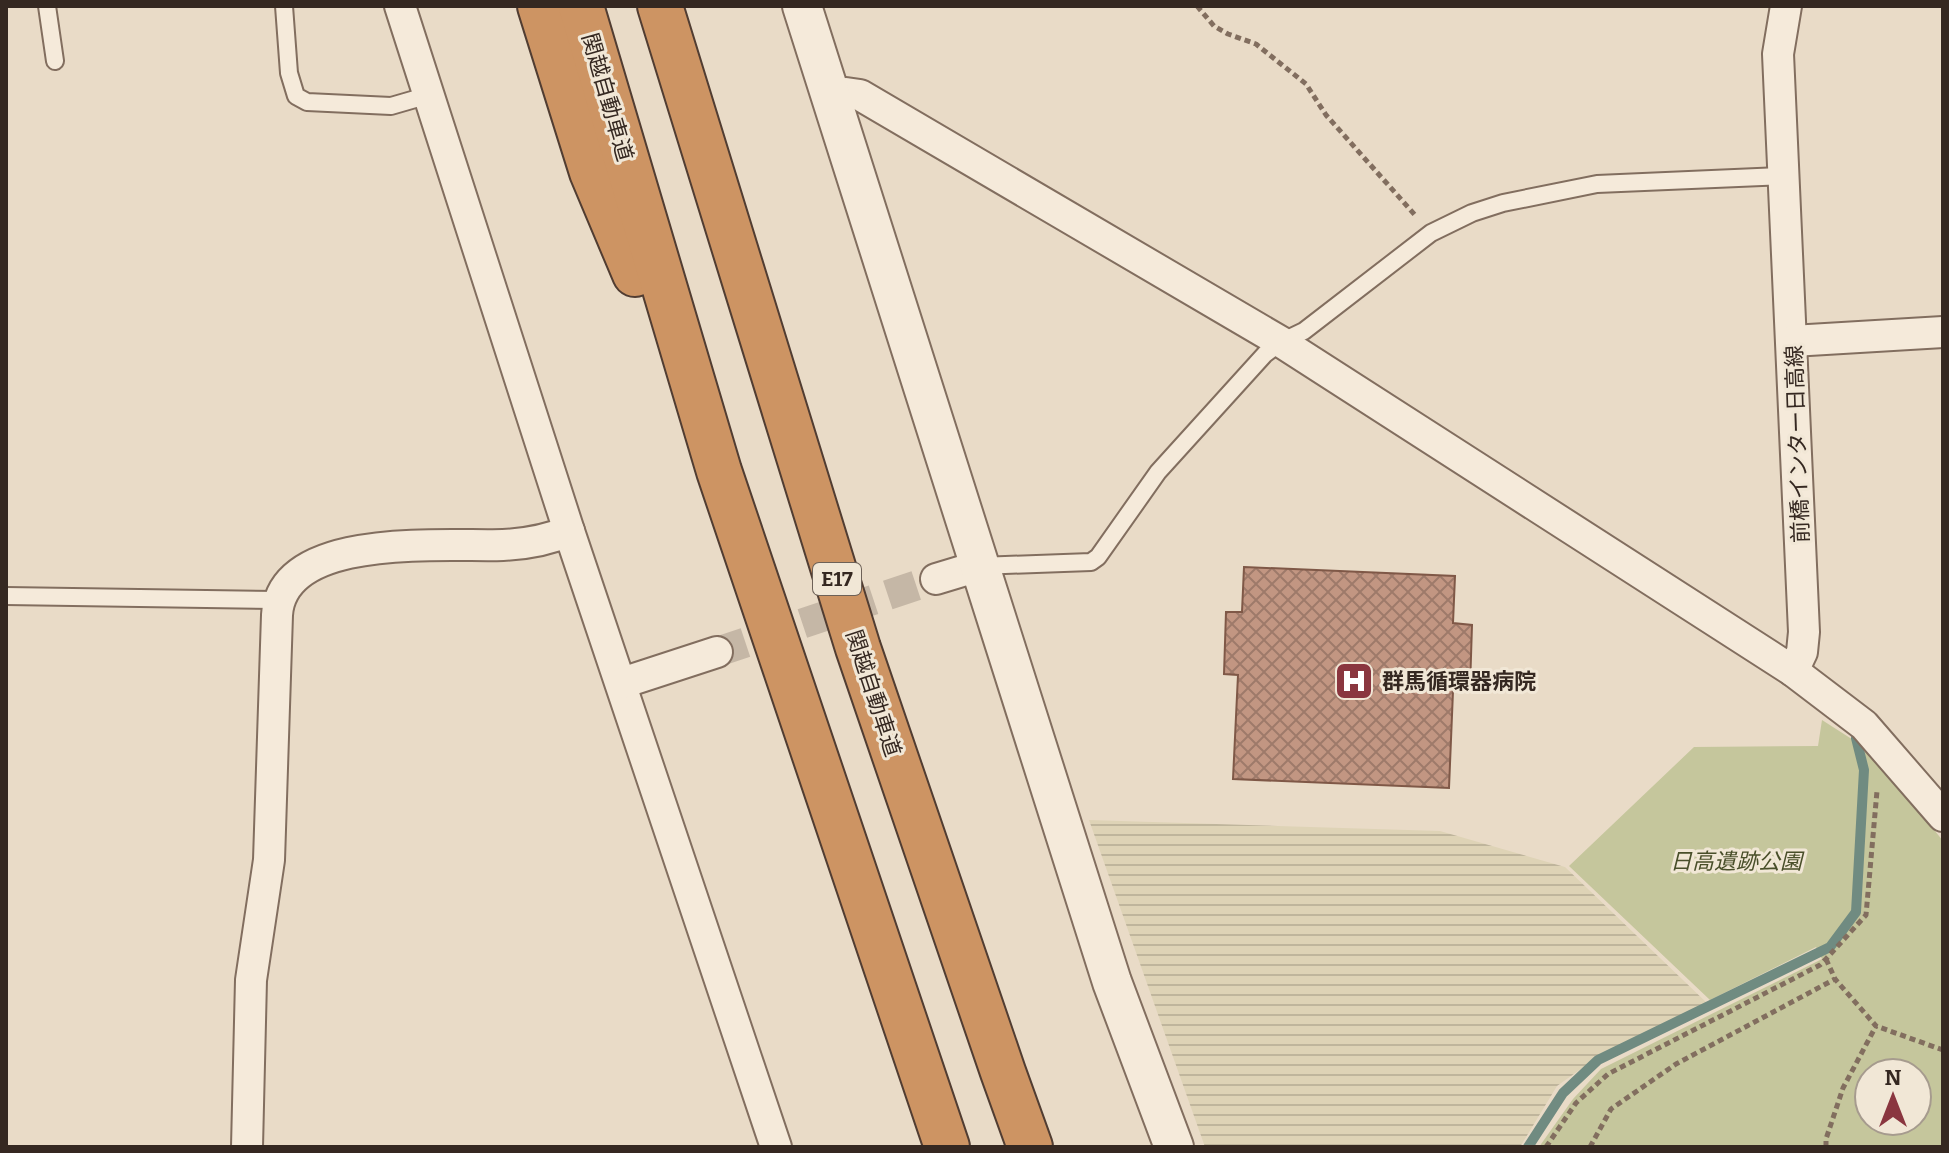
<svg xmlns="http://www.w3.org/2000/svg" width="1949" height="1153" font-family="Bitter,'Noto Sans JP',serif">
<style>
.farmland{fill:url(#farmland-rules)}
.green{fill:#c5c69c;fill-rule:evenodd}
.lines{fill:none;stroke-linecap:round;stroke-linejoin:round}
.stream{stroke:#708b81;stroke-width:10}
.building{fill:url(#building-cross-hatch);stroke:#7f5847;stroke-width:2}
.minor-tunnel{stroke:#c5b7a6;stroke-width:30;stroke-dasharray:30 15;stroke-linecap:butt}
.service-casing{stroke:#826e5f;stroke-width:20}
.minor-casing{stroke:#826e5f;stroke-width:34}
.tertiary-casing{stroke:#826e5f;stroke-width:42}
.motorway-casing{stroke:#513d32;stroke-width:48}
.path{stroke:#826e5f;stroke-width:5;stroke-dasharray:6 4;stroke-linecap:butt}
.service{stroke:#f5eada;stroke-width:16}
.minor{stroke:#f5eada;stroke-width:30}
.tertiary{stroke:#f5eada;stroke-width:38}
.motorway{stroke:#cd9463;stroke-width:44}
.labels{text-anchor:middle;stroke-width:6;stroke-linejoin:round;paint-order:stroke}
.shield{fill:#f1e7d6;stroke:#6d6157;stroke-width:2}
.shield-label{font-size:20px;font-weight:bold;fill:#352821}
.street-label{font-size:22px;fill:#352821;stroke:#f1e7d6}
.poi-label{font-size:22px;font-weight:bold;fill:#352821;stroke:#f1e7d6;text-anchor:start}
.park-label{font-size:22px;font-style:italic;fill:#494f2a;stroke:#f1e7d6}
</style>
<defs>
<pattern id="farmland-rules" width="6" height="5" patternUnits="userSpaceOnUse" patternTransform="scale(2)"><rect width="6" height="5" fill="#ded3b6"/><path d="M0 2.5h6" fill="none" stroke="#bfb59c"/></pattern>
<pattern id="building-cross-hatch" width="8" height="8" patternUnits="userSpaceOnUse" patternTransform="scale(2)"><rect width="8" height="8" fill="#c29682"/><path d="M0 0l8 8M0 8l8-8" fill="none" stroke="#9e7a6a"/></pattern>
</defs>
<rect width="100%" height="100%" fill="#e9dbc7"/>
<path class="farmland" d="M1089,820l351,11 125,36 142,136 -112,56 -38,27 -37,61h-315z"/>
<path class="green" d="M1822,720l50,32 71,89v306h-404l34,-48 28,-30 221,-110 -6,-12 -106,53 -141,-134 125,-119 124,-1zM1869,1073h48v48h-48z"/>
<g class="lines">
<path class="stream" d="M1528,1147l35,-54 35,-33 232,-113 26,-35 8,-142 -8,-32"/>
</g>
<path class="building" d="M1244,567l211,9 -2,47 19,2 -2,63 -17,3 -4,97 -216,-9 5,-104 -14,-1 2,-62h16z"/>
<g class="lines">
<path class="minor-tunnel" d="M717,652l219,-73"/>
<g class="service-casing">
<g id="service">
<path d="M47,6l8,55"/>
<path d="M284,6l5,67 7,23 11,6 84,4 38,-11"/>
<path d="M979,566l112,-4 7,-5 60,-85 107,-118 16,-12 23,-11 127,-98 41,-20 31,-10 94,-19 186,-8"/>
<path d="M6,596l272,4"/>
</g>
</g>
<g class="minor-casing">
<g id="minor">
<path d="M400,6l169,525 207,616"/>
<path d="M1786,6l-8,48 26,578 -2,20 -9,19"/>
<path d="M829,97l17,-4 14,2 421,247 512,329 71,54 79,91"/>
<path d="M1792,341l151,-9"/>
<path d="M936,579l43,-13"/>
<path d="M622,683l95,-31"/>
<path d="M247,1147l4,-167 18,-120 8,-245c5,-84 168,-68 226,-70 22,-1 45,-5 66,-14"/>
</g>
</g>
<g class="tertiary-casing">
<path id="tertiary" d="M802,6l310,976 62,165"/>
</g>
<g class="motorway-casing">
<g id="motorway">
<path d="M540,6l52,166 43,102"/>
<path d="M581,6l138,465 228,676"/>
<path d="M660,6l198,642 145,424 27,75"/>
</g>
</g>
<g class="path">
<path d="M1197,6l17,20 14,8 28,10 50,40 20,31 89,100"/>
<path d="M1826,959l9,20 41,47 67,24"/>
<path d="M1546,1147l30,-44 32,-29 212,-109 6,-6 40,-44 11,-124"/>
<path d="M1590,1147l21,-38 65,-45 159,-85"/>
<path d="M1826,1147v-8l17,-51 33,-62"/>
</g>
<use href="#service" class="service"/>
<use href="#minor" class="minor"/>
<use href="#tertiary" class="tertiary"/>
<use href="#motorway" class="motorway"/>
</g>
<defs>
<g id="hospital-square" transform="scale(2)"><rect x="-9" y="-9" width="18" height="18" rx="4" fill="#8a363f" stroke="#f1e7d6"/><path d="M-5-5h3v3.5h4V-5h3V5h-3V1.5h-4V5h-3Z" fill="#fff"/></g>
</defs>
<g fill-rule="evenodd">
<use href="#hospital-square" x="1354" y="681"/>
</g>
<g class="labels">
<rect class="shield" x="813" y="563" width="48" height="32" rx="6"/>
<g class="shield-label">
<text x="837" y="586">E17</text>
</g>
<g class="street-label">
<text transform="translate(608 97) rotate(74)" y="8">関越自動車道</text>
<text transform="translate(1797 444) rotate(-92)" y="8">前橋インター日高線</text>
<text transform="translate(874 693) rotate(72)" y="8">関越自動車道</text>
</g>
<g class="poi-label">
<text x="1382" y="689">群馬循環器病院</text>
</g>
<g class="park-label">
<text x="1736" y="869">日高遺跡公園</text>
</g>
</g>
<rect width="1949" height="1153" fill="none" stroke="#352821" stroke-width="16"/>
<g transform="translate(1893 1097)"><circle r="38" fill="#f1e7d6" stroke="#a69b8e" stroke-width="2"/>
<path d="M0-6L14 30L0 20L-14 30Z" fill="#8a363f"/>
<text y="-12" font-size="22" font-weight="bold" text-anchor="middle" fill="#352821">N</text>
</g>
</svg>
